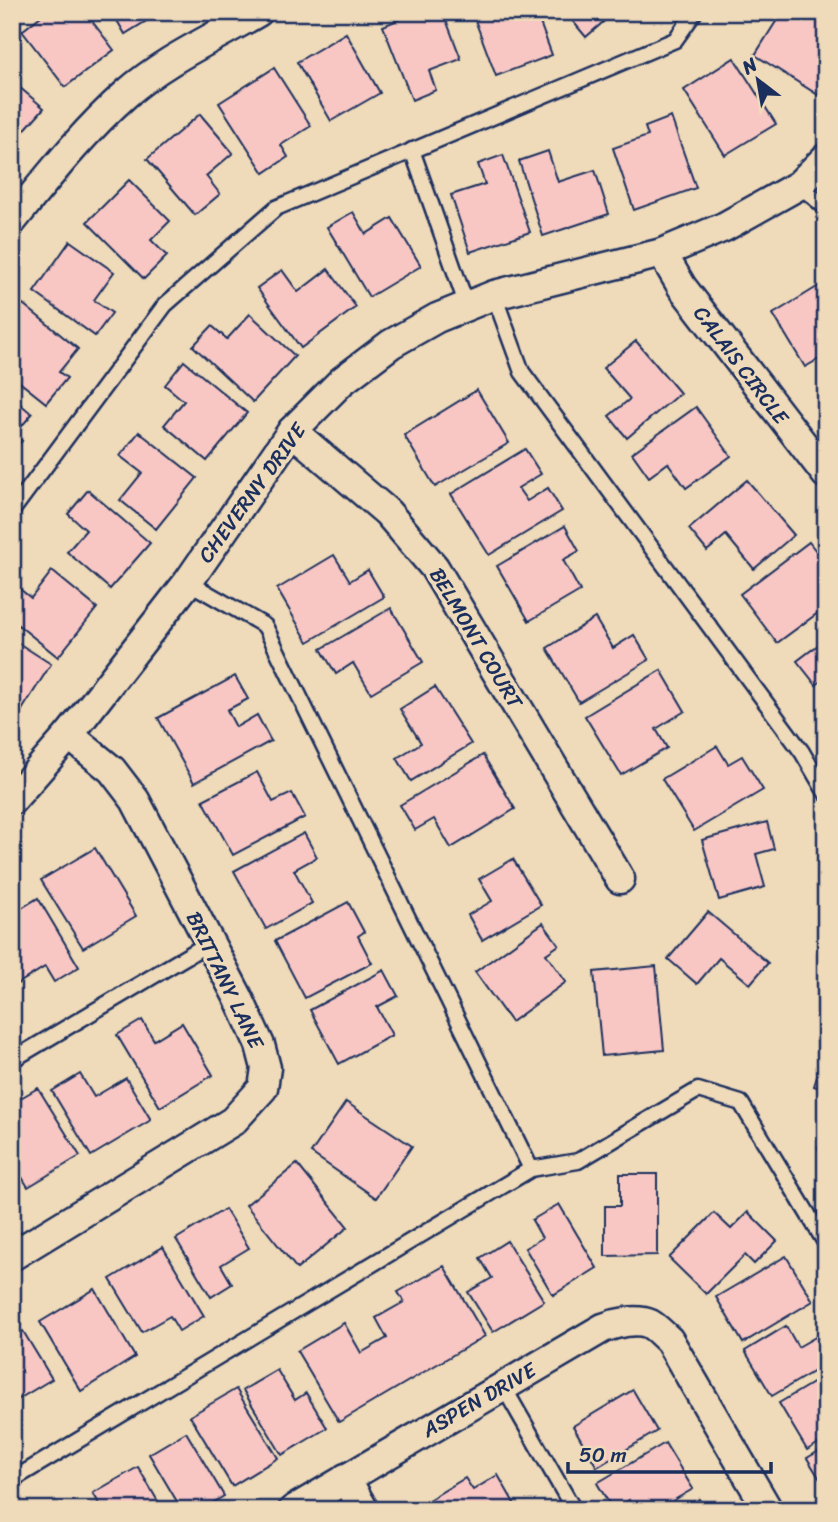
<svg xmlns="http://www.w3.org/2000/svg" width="838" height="1522" font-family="Sriracha,sans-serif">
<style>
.building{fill:#f8c7c3;stroke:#1b2f5e;stroke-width:2}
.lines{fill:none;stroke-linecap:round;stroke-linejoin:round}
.lane-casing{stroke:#1b2f5e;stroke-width:19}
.street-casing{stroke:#1b2f5e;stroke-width:33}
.lane{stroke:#efdab9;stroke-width:14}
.street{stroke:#efdab9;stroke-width:28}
.labels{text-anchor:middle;stroke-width:7;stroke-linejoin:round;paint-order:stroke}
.street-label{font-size:21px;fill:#1b2f5e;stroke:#efdab9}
</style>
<rect width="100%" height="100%" fill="#efdab9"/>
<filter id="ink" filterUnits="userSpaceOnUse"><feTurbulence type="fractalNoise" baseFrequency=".0143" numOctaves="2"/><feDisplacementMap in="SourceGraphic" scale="14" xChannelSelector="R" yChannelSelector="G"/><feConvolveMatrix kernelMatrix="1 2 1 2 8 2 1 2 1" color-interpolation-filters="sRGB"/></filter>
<g filter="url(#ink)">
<g class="building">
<path d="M46,12h39l29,38 -49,37 -43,-56z"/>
<path d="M112,12h49l-36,22z"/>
<path d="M417,12h26l18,47 -32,12 7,19 -24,10 -29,-74z"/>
<path d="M472,12h64l16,43 -56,21z"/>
<path d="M565,12h42l3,4 -24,21z"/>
<path d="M782,12h23l21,14v67l-3,5 -68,-43z"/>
<path d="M346,33l34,60 -49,28 -34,-59z"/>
<path d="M734,58l42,66 -51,31 -41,-65z"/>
<path d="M274,68l37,58 -30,19 7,12 -24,16 -45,-70z"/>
<path d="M12,81l32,27 -32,36z"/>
<path d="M200,114l33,39 -27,23 14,18 -25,21 -48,-56z"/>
<path d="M671,117l25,71 -62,22 -21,-62 35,-12 -3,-9z"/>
<path d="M548,151l10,31 37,-12 14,44 -66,22 -24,-75z"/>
<path d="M503,155l27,77 -60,20 -19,-57 34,-11 -7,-20z"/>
<path d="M129,180l41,41 -19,19 16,16 -23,23 -57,-57z"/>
<path d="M353,212l13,22 26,-16 29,48 -52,31 -42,-70z"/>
<path d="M70,241l44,31 -20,28 18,13 -17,23 -61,-44z"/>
<path d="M328,269l28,38 -55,41 -44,-60 25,-18 16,22z"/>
<path d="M822,284l4,6v65l-21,12 -32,-53z"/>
<path d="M23,304l55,45 -19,23 8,6 -21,25 -34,-27v-60z"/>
<path d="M250,314l45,42 -42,46 -60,-56 19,-20 15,13z"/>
<path d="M636,341l44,52 -53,45 -18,-22 21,-17 -27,-31z"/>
<path d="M184,361l63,52 -40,48 -43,-36 20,-24 -19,-16z"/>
<path d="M477,390l32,53 -74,44 -31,-52z"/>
<path d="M12,397l20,17 -18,21 8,6 -10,11z"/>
<path d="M696,407l35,49 -45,32 -18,-25 -19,14 -17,-24z"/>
<path d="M139,432l58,46 -41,51 -36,-29 22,-27 -22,-17z"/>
<path d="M525,449l16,25 -23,14 9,13 21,-13 14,23 -73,44 -38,-61z"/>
<path d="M747,480l47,55 -40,34 -28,-34 -19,16 -18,-22z"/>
<path d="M88,490l62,53 -40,46 -43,-37 19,-22 -18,-16z"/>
<path d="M565,526l14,25 -16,9 17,31 -51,30 -32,-55z"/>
<path d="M809,542l17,22v9l-8,6 8,11v17l-49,36 -37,-49z"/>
<path d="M334,555l16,26 18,-11 16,27 -76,45 -31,-53z"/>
<path d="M52,571l45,37 -39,49 -46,-37v-32l3,-3 16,13z"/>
<path d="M391,608l32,54 -52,31 -18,-30 -17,11 -15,-25z"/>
<path d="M595,618l18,30 21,-13 15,25 -70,42 -32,-54z"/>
<path d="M12,639l39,25 -34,54 -5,-3z"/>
<path d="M826,639v38l-10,8 -19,-24z"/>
<path d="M661,670l24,41 -29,18 11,19 -46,27 -36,-59z"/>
<path d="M235,676l13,23 -21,11 9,17 21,-12 14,26 -77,42 -36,-65z"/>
<path d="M435,687l36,57 -60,37 -14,-23 24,-15 -21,-34z"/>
<path d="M717,746l11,18 14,-8 21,34 -69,41 -32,-52z"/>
<path d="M483,755l32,54 -64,39 -17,-29 -19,11 -15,-25z"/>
<path d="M257,772l16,30 19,-9 13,24 -72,38 -30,-55z"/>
<path d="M767,822l7,27 -18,5 9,33 -46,13 -17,-60z"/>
<path d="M304,833l13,24 -23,13 18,33 -46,26 -32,-58z"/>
<path d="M95,848l41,68 -53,32 -42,-68z"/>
<path d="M513,859l28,46 -59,35 -14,-25 24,-14 -13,-22z"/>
<path d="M38,898l41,69 -25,15 -9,-15 -28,17 -5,-9v-61z"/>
<path d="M348,902l16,30 -6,4 14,27 -67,35 -30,-57z"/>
<path d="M708,912l60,51 -18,21 -31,-26 -22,26 -29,-25z"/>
<path d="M543,923l16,22 -13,9 20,28 -55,40 -36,-50z"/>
<path d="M656,966l8,84 -62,6 -8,-84z"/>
<path d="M384,970l14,26 -21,11 15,28 -53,29 -29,-54z"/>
<path d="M142,1020l12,20 28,-17 31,52 -53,32 -43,-72z"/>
<path d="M826,1049v41l-12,-4z"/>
<path d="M80,1074l14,23 32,-19 25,42 -60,36 -39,-65z"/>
<path d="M38,1088l42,68 -52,31 -16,-26v-58z"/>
<path d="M346,1102l66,44 -36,52 -65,-45z"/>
<path d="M826,1145v30l-8,-28z"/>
<path d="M297,1164l51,63 -51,42 -51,-64z"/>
<path d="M620,1174h37v81l-52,1v-50h15z"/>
<path d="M559,1204l38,64 -44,27 -28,-47 17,-10 -10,-18z"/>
<path d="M225,1209l24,39 -28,17 11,19 -21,13 -35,-58z"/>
<path d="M748,1212l29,29 -23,23 -9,-9 -39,39 -37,-36 45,-45 17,16z"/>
<path d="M507,1241l37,60 -51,31 -25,-40 24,-14 -12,-20z"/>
<path d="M163,1247l41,69 -25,15 -9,-15 -28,16 -32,-53z"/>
<path d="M786,1256l27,45 -70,42 -27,-46z"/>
<path d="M444,1266l41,70 -146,86 -42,-71 47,-28 17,30 26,-15 -11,-20 28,-16 -6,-10z"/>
<path d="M95,1289l40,68 -54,34 -41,-69z"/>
<path d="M786,1326l12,21 21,-12 7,11v18l-54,32 -27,-45z"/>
<path d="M23,1331l29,48 -40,24v-66z"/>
<path d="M277,1370l18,30 11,-7 21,35 -45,27 -39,-65z"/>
<path d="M826,1375v64l-19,11 -28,-47z"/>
<path d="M236,1389l42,69 -46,28 -42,-70z"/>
<path d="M633,1390l24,41 -60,36 -24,-41z"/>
<path d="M186,1432l38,64 -23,14h-19l-33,-56z"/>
<path d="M665,1443l28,46 -36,21h-23l-5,-10 -16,10 -16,-27z"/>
<path d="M826,1447v42l-19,-31z"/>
<path d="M138,1467l25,43h-60l-10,-17z"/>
<path d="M498,1475l20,35h-93l-3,-6 43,-26 8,12z"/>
<path d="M699,1499l7,11h-24z"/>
</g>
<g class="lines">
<g class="lane-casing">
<g id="lane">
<path d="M412,150l55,156"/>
<path d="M799,185l27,23"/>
<path d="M494,295l28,77 280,380 24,41"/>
<path d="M12,511l153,-206 111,-97 399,-168 20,-28"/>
<path d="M188,582l77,44 266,543"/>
<path d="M12,1060l197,-117"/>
<path d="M503,1386l71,124"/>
<path d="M12,1480l519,-311 47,-8 120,-71 43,13 85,141"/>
</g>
</g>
<g class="street-casing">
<g id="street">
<path d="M12,221c36,-44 72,-90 114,-127 38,-34 88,-56 132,-82"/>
<path d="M662,253l20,34 144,187"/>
<path d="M292,431l95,81 47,55 186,312"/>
<path d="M12,800l57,-65 119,-153 104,-151 50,-50 49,-37 46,-26 57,-23 168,-42 62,-26 75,-42 27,-27"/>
<path d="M12,1256l221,-135 30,-33 3,-20 -6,-23 -22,-48 -103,-197 -23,-30 -43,-35"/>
<path d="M346,1478l18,32"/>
<path d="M293,1510l310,-182c13,-5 34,-10 47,-4 7,4 13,11 19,16l99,170"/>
</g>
</g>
<use href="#lane" class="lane"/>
<use href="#street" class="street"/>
</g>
</g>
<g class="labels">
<g class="street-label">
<text transform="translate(741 365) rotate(53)" y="7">CALAIS CIRCLE</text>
<text transform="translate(252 493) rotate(-54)" y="7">CHEVERNY DRIVE</text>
<text transform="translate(476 638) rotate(59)" y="7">BELMONT COURT</text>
<text transform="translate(225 980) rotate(64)" y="7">BRITTANY LANE</text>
<text transform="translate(479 1400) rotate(-30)" y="7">ASPEN DRIVE</text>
</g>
</g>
<rect width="838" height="1522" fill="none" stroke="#efdab9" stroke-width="42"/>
<rect x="21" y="21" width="796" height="1480" fill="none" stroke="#1b2f5e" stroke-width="2.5" filter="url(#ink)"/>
<g transform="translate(758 80) rotate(329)" stroke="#efdab9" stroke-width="5" paint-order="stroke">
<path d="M0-5L12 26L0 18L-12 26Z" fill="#1b2f5e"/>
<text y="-10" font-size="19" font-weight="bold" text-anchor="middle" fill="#1b2f5e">N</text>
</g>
<path d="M568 1462v10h203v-10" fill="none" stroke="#1b2f5e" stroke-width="3.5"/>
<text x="579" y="1462" font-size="21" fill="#1b2f5e" stroke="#efdab9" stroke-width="5" paint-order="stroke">50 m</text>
</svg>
